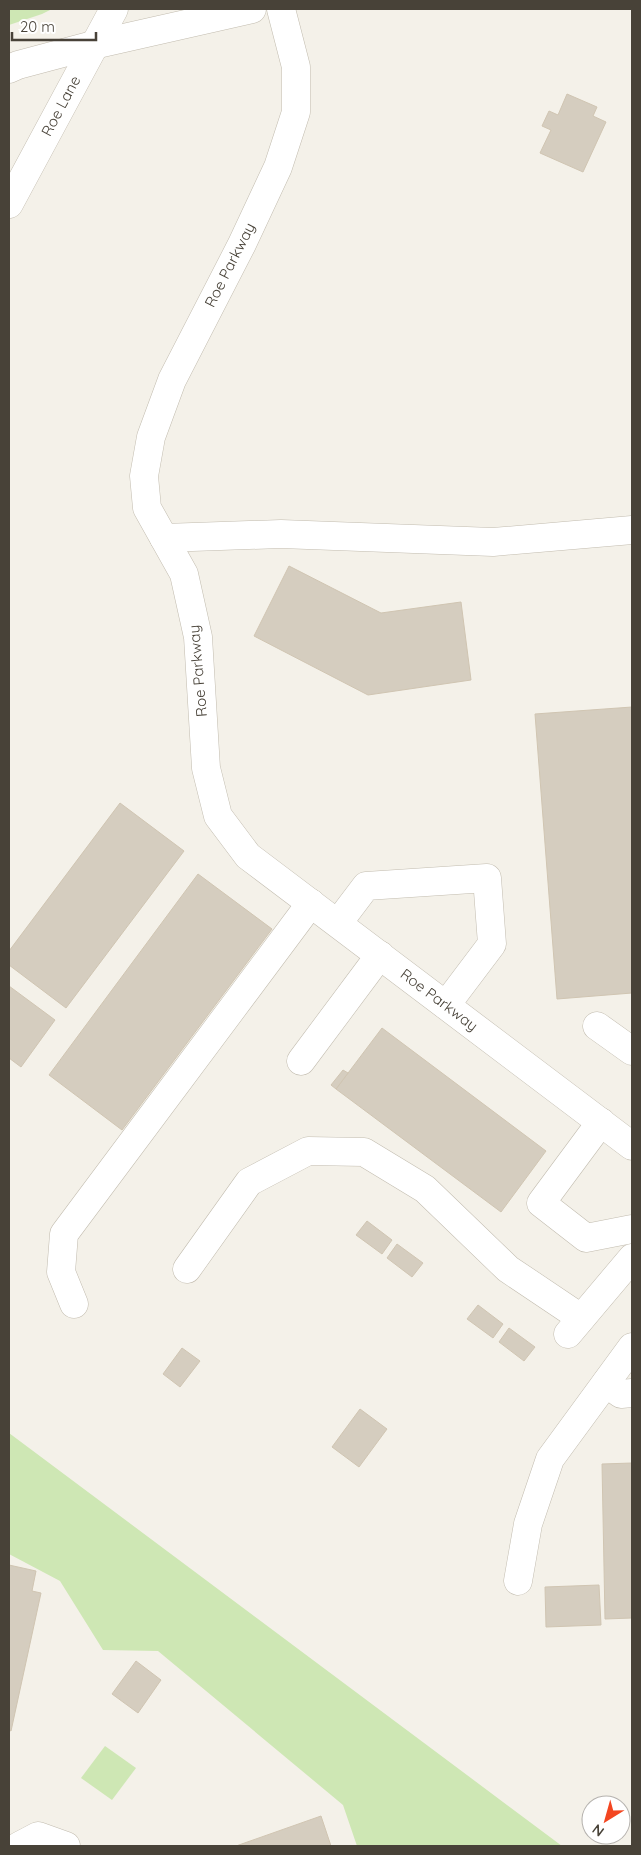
<svg xmlns="http://www.w3.org/2000/svg" width="641" height="1855" font-family="Quicksand,sans-serif">
<style>
.green{fill:#cee7b4}
.building{fill:#d5cdbf;stroke:#d0c5b2}
.lines{fill:none;stroke-linecap:round;stroke-linejoin:round}
.minor-casing{stroke:#c2bcaf;stroke-width:29}
.minor{stroke:#fff;stroke-width:28}
.labels{text-anchor:middle;stroke-width:4.5;stroke-linejoin:round;paint-order:stroke}
.street-label{font-size:15px;fill:#484238;stroke:#fff}
</style>
<rect width="100%" height="100%" fill="#f4f1e9"/>
<g class="green">
<path d="M9,9h43l-10,5 -33,11z"/>
<path d="M9,1433l553,413h-205l-14,-41 -185,-154 -55,-1 -43,-69 -51,-27z"/>
<path d="M105,1746l31,22 -24,32 -31,-22z"/>
</g>
<g class="building">
<path d="M567,94l30,13 -4,9 13,6 -23,50 -43,-19 11,-23 -9,-4 7,-15 9,4z"/>
<path d="M289,566l92,47 80,-11 10,78 -103,15 -114,-59z"/>
<path d="M632,707v286l-75,6 -22,-285z"/>
<path d="M120,803l64,48 -118,157 -57,-43v-14z"/>
<path d="M198,874l74,55 -150,201 -73,-55z"/>
<path d="M9,986l46,34 -34,47 -12,-9z"/>
<path d="M382,1028l164,123 -45,61 -165,-123z"/>
<path d="M343,1070l5,3 -12,16 -5,-4z"/>
<path d="M367,1221l25,19 -10,14 -26,-19z"/>
<path d="M397,1244l26,19 -11,14 -25,-19z"/>
<path d="M478,1305l25,19 -10,14 -26,-19z"/>
<path d="M509,1328l26,19 -11,14 -25,-19z"/>
<path d="M182,1348l18,13 -20,26 -17,-13z"/>
<path d="M360,1409l27,20 -28,38 -27,-20z"/>
<path d="M632,1463v155l-27,1 -3,-155z"/>
<path d="M9,1565l27,6 -4,20 9,2 -30,138 -2,-1z"/>
<path d="M599,1585l2,40 -55,2 -1,-40z"/>
<path d="M136,1661l25,19 -23,33 -26,-19z"/>
<path d="M321,1816l10,30h-95z"/>
</g>
<g class="lines">
<g class="minor-casing">
<g id="minor">
<path d="M281,9l15,58v45l-18,55 -36,77 -70,136 -21,57 -7,39 3,32 37,66 14,63 8,131 12,48 30,40 384,290"/>
<path d="M9,69l9,-4 75,-20 159,-36"/>
<path d="M9,204l105,-195"/>
<path d="M164,538l117,-4 212,8 139,-12"/>
<path d="M338,923l28,-37 121,-8 5,66 -46,61"/>
<path d="M597,1026l35,25"/>
<path d="M301,1061l79,-106"/>
<path d="M601,1122l-60,81 45,35 46,-9"/>
<path d="M187,1269l62,-87 59,-31 56,1 61,37 83,80 73,49"/>
<path d="M74,1304l-13,-32 3,-38 247,-331"/>
<path d="M568,1334l64,-76"/>
<path d="M606,1383l15,11 11,-1"/>
<path d="M518,1581l10,-57 22,-65 82,-112"/>
<path d="M19,1846l19,-10 28,10"/>
</g>
</g>
<use href="#minor" class="minor"/>
</g>
<g class="labels">
<g class="street-label">
<text transform="translate(61 106) rotate(-62)" y="5">Roe Lane</text>
<text transform="translate(230 265) rotate(-63)" y="5">Roe Parkway</text>
<text transform="translate(198 671) rotate(-95)" y="5">Roe Parkway</text>
<text transform="translate(439 1000) rotate(37)" y="5">Roe Parkway</text>
</g>
</g>
<rect width="641" height="1855" fill="none" stroke="#484238" stroke-width="20"/>
<g transform="translate(606 1820) rotate(217)"><circle r="24" fill="#ffffff" stroke="#b6b3af"/>
<path d="M0-4L9 19L0 12L-9 19Z" fill="#f34621"/>
<text y="-8" font-size="14" font-weight="bold" text-anchor="middle" fill="#484238">N</text>
</g>
<path d="M12 32v8h84v-8" fill="none" stroke="#484238" stroke-width="2.5"/>
<text x="20" y="32" font-size="15" fill="#484238" stroke="#ffffff" stroke-width="4" paint-order="stroke">20 m</text>
</svg>
